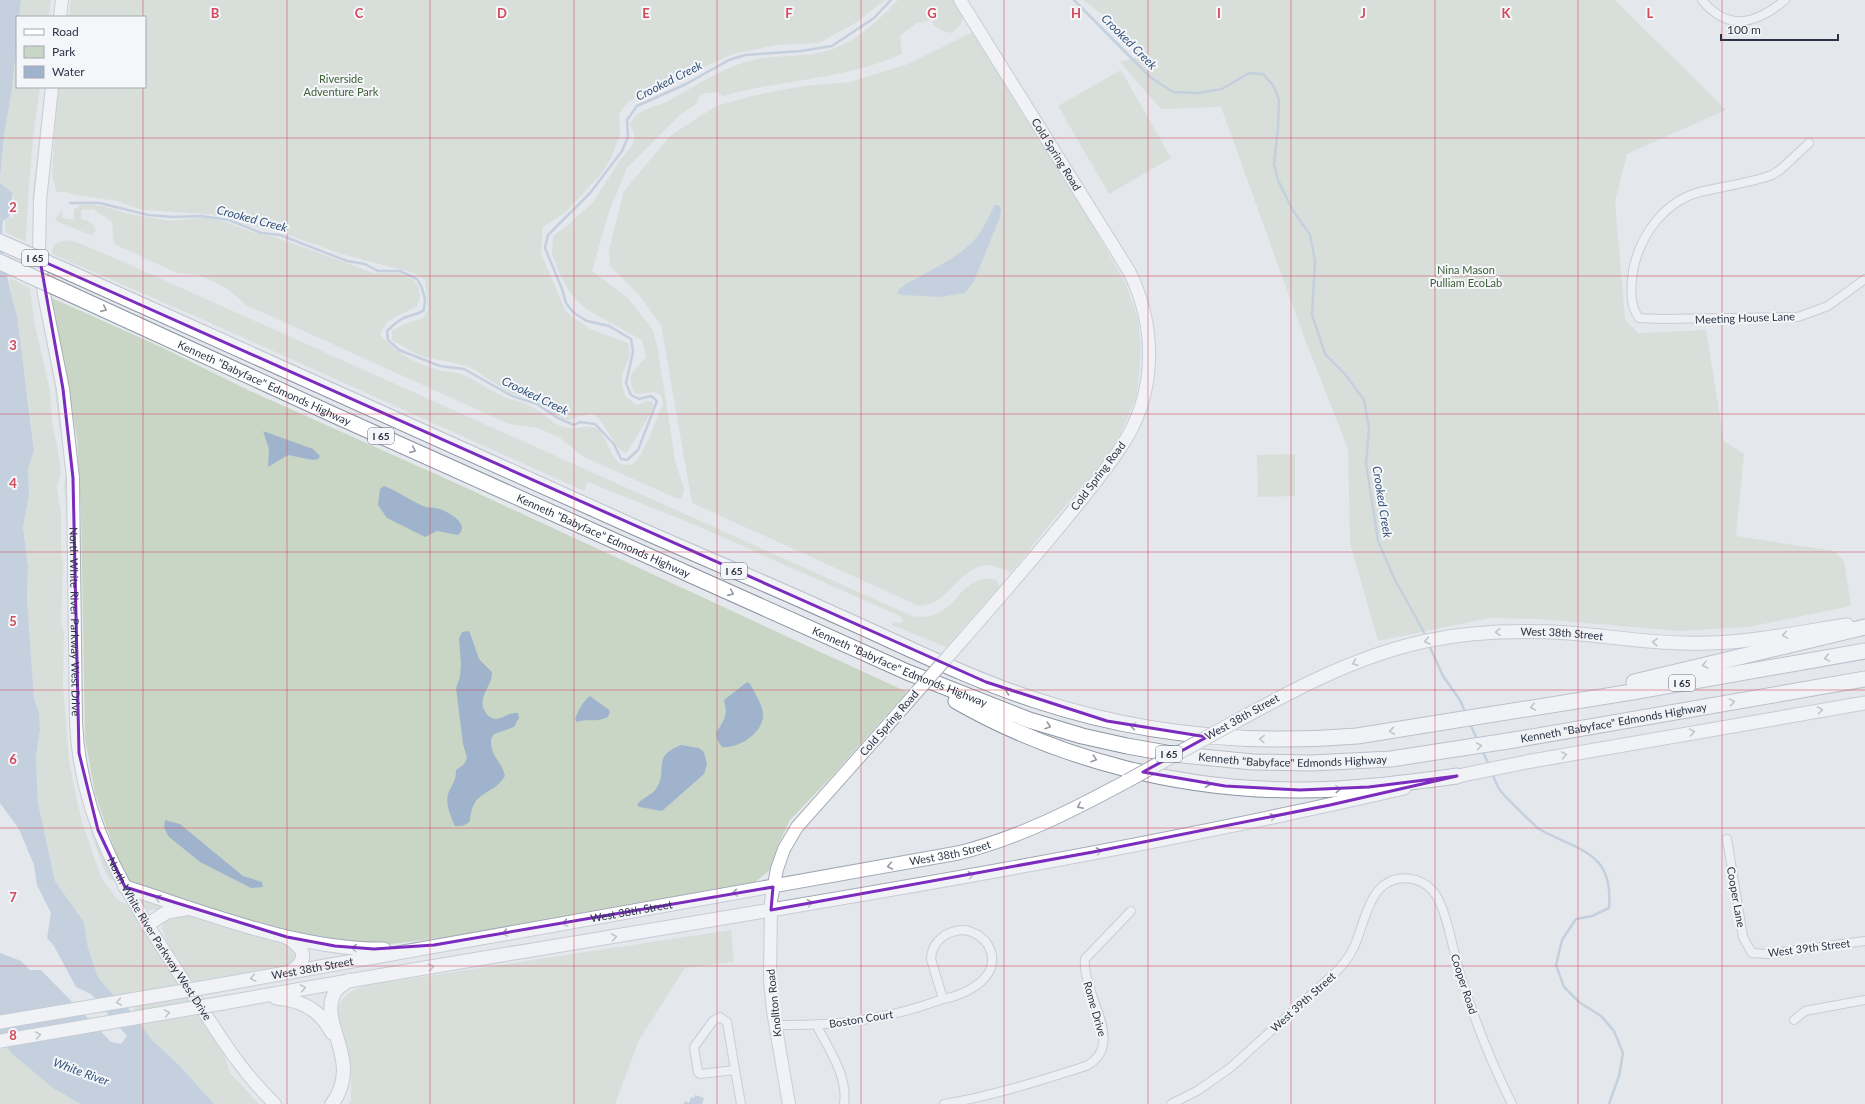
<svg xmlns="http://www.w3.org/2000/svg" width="1865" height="1104" font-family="Lato,sans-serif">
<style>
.green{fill:#c9d6c5}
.water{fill:#9fb4cc}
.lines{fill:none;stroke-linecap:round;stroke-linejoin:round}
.stream{stroke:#9fb4cc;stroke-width:2.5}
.street-casing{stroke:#a9aeb7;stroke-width:10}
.secondary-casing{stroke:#a9aeb7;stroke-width:14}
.primary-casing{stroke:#a3abb8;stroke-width:15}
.highway-casing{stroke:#8b94a3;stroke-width:17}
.street{stroke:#f7f8fa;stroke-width:8}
.secondary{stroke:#fff;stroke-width:12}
.primary{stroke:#fff;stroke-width:13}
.highway{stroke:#fff;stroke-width:15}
.secondary-bridge-casing{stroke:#a9aeb7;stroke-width:14;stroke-linecap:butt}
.primary-bridge-casing{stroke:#a3abb8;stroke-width:15;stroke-linecap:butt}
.highway-bridge-casing{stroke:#8b94a3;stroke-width:17;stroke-linecap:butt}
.secondary-bridge{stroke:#fff;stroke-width:12}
.primary-bridge{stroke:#fff;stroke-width:13}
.highway-bridge{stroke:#fff;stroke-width:15}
.oneway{stroke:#959aa2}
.marked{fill:none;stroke:#7b2cbf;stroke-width:3;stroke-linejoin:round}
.grid{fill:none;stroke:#d1495b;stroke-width:1;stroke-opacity:0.55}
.labels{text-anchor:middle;stroke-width:4;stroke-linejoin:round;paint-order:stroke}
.shield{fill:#f4f6f9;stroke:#676e7b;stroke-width:1}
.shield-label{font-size:10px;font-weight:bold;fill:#2b3445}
.park-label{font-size:11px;fill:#3f6138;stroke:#f4f6f9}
.street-label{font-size:11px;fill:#2b3445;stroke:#f4f6f9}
.water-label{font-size:12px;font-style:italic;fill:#34527a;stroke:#f4f6f9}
.grid-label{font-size:13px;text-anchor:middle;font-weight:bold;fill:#d1495b;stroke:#f4f6f9;stroke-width:4;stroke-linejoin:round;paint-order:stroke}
</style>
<rect width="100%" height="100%" fill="#e4e7ec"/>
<g class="green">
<path d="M21,0h30l-2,17h-30z"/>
<path d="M71,0h814l-28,22 -38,21 -42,2 -44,9 -105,48 -9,12 1,21 -10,25 -9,14 -35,38 -23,15 -2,26 25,59 24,17 38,14 2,12 -8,20v10l4,12 11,8 10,-4 6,1v7l-25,42 -3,2c-15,-10 -18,-31 -34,-40l-23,7 -14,-6 -25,-16 -17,-4 -44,-28 -48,-10 -28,-16v-9l12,-7 19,-6 5,-9 -3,-29 -11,-7 -73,-19 -58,-21 -35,-8 -28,-10 -78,-5 -25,-9 -42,-6 -8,-3h-10l-5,-16 5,-89h88v-70h-76z"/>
<path d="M898,0h59c7,16 10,22 -6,33l-11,-3 -7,-5v-6l-18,5 -15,12 2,18c-57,26 -120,25 -179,42l-7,-4 -15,2 -5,10 -16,11 -53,53 -18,44 -17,59 35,26 26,33 5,20 17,110 9,29 -2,8 -4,2 -94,-42 -24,-19 -22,-10 -29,-4 -263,-119 -17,-15 -12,-7 -19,-8 -21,-2 -63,-29 -2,-22 -19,-13 -12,1v9c8,1 13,4 15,12l-5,4 -33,-13 -3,-3 7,-8v7l12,2v-10l5,-4 6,-2 18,2 26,8 43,7 31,-4 23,5 29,11 20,4 99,36h25l15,7 5,8 1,9 -3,9 -29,15 -8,13c14,19 40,32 63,37 6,1 13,1 18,3 16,6 30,18 46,24 8,3 17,4 25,9 16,8 19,19 39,21 9,1 22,-5 29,3 9,10 12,40 32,33 11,-5 25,-48 31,-61l-2,-8 -7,-3 -18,2 -5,-8v-12l15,-17 -4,-17 -58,-32 -13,-14 -12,-21 -7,-18 1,-19 15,-11 25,-23 27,-42 12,-14 3,-10 -5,-12c7,-16 27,-17 40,-24 31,-17 58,-37 94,-42 22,-3 45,-1 66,-8 26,-8 50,-31 68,-50z"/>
<path d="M1083,0h532l111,110 -99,44 -12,47 10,118 13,14 68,-3 18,111 20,13 -8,82 98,15 10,10 7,45 -103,21 -69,4 -139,-12 -50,-1 -112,23 -28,-98 -2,-94 -44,-112 -83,-230 -60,2 -41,-47 27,-8 -40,-36z"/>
<path d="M973,32l110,176 43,76 12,35 3,32 -4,45 -17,40 -27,39 -24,26 -58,71c-6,-2 -17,-7 -24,-7 -30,3 -36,39 -68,41l-227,-103 -31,-178 -23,-31 -28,-28 -1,-16 15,-59 46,-55 46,-30 40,-11 47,-9 47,-4 58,-18z"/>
<path d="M17,41v46h23c-8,51 -12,103 -14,155l-21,-10v-12l9,-4v-22l-14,-11 4,-47 8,-47z"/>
<path d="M1121,70l50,88 -62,36 -51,-88z"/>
<path d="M45,87h3l-13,110 -3,4z"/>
<path d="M67,240l9,2 50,21 786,353c45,9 46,-46 84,-36l4,7 -54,60 -54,-22 2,-3 5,1 4,-1v-2l-3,-4 -207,-92 -105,-42 -4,9 -378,-170 -154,-67c0,-11 6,-12 15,-14z"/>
<path d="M9,278l21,10 4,32 16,71 2,31 6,28 3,23 -4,15 4,24v40l2,12 -2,57 3,13 -1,49 6,77 6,32 7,30 19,55 16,22 14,9 50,76 -67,12 -16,-19 -10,-29 -4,-26 -29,-41 -17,-78 -2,-47 4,-25 -1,-19 -5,-13 -7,-100 1,-32 -5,-40 6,-31 -1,-27 6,-18 -6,-53 -5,-22z"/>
<path d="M36,290l19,82 12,94 6,254 43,160h-6l-5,-8 -13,-36 -10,-39 -11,-62 -3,-53 2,-18 -3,-45 2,-25 -2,-21 1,-40 -4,-47 2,-14 -2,-23 -5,-24 -5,-43z"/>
<path d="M52,298l109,49 87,43 201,90 458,212 -75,84 -42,44 -11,23 -9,27 -16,13 -282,51 -97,12 -59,-6 -184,-55 -13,-22 -24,-69 -10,-56 -4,-227 -4,-73z"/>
<path d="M1295,454v42l-37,1 -1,-42z"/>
<path d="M139,897l33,9 -24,5z"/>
<path d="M186,914l106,29 6,12 -7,9 -5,2 -95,16c-6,-11 -38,-53 -26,-63 5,-4 15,-4 21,-5z"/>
<path d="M731,930l3,32 -49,6 -46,72 -24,64h-266l2,-4v-27l-14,-53c0,-22 11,-29 30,-35z"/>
<path d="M187,995l4,7 -55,10 -4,-7z"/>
<path d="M197,1014l27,40 6,19 29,31h-45l-33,-37 -29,-27 -12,-16z"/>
<path d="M7,1046c22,24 46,42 74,58h-81v-56z"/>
</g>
<g class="water">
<path d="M0,0h21l-2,17h-2v24l-5,48 -8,47 -4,44z"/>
<path d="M0,183l13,10 -4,24 -6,4c-3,28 6,67 14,95l17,135 -6,18 1,27 -6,31 5,40 -1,32 7,100 5,13 1,18 -4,26 2,47 17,78 29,41 4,26 10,29 16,19 14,12 24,32 29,27 33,37h-133l-28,-16 -42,-35 -11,-20v-80l21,8 9,9h11l70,72 10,2 6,-8 -36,-42 -15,-7 -22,-41 -7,-8 4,-25 -14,-28 -3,-20 -15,-36 -19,-26z"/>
<path d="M995,205h4l2,4 -1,8 -26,64 -9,12 -25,4 -38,-2 -5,-2 3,-5c26,-17 56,-27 77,-51 7,-9 12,-22 18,-32z"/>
<path d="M263,431l50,18 7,7 -2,3 -5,1 -25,-5 -20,12 1,-18z"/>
<path d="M384,486c14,5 25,14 39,20 4,2 8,1 12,2 10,1 37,16 23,27l-21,-4 -12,6 -38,-19 -9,-13 2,-16z"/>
<path d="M468,631l2,2 9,26 13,13c1,14 -17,26 -6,41 2,3 6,6 10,6 8,-1 13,-7 22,-6l1,5 -5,9 -20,7 -3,5c-1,18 11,22 14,37 -13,21 -33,13 -35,45 -5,5 -8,5 -15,5 -4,-9 -10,-22 -7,-32 4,-10 8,-12 8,-24l8,-6 3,-6 -4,-14 -7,-56 4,-11 1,-13 -2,-26 3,-6z"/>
<path d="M747,682l3,2c4,7 13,22 13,30 1,19 -25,35 -41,33 -12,-17 -1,-16 3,-31 2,-4 0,-11 -1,-16z"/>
<path d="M590,696l18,13 2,3 -2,5c-12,6 -20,1 -31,5l-2,-3c3,-8 8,-18 15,-23z"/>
<path d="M681,745l18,3 5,4 3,12 -3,10 -42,37 -23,-4 -2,-2c4,-7 14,-9 19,-16 13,-19 -6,-32 25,-44z"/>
<path d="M165,820l15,4 63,52 19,6 1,5 -12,1 -51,-26 -32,-26 -4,-9z"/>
<path d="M695,1095l9,3 -2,6h-18l1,-3 4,2 2,-6 3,1z"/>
</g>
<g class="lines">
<g class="stream">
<path d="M1074,0l76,77 23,15 25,1 24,-4 27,-16 14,1 10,11 6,15 -1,28 -4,36 4,16 14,29 18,26 5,26 -3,54 13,39 20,20 19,26 5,29 -3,34 12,78 16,37 32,58"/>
<path d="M70,203h30l48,12 25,2 28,-1 28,4 32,13 19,2 67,26 18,3 13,7h22l17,8 5,9 3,11 -1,11c-5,4 -9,4 -15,6 -8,2 -16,9 -22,15l1,9 11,10 41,16 24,3 48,27 25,8 19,13 18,8 6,-3 15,2 19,20 7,15 6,1 11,-10 19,-49 -6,-5 -12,3 -8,-4 -5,-12 7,-31 -2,-13 -22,-13 -22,-5 -13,-8 -8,-10 -4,-14 -17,-41 3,-13 42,-42 32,-42 6,-14 -1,-17 10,-14 49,-22 43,-24 16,-5 56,-4 31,-5 42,-28 17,-18"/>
<path d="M1429,645l14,31 17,24 6,14"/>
<path d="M1470,724l8,17"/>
<path d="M1482,750l7,15"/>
<path d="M1492,773c3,6 4,12 8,17 2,4 36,37 39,39 39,22 75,22 70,79l-17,8 -16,3 -14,21 -6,25 8,22 15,15 22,14 13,15 9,22 -4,23 -10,28"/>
</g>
<g class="street-casing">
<g id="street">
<path d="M1702,0c27,33 55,23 83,0"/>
<path d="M1809,143l-29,27 -8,5c-22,8 -46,11 -68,16 -38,8 -64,43 -71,80 -2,15 -4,34 6,47l21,1 138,-2 30,-11 37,-27"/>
<path d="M1727,839l16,98 9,16 16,1 97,-13"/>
<path d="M965,930c10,2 18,7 23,15 17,30 -21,50 -45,54l-12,-40c1,-19 17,-29 34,-29z"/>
<path d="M720,1017l7,5 8,48 -35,4 -2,-2 -4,-25 19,-26z"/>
<path d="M1794,1020l11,-9 60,-11"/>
<path d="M776,1025c62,1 109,-5 167,-26"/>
<path d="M817,1026c12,24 31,50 27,78"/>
<path d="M735,1070l6,34"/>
<path d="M944,1104c49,-8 95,-23 142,-38 42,-22 -5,-73 -1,-107l46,-48"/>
<path d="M1171,1104l26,-13 33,-23 104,-94c8,-8 15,-16 20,-27 8,-17 14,-51 30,-62 15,-11 37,-8 49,6 14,17 20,61 27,83 14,45 31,88 52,130"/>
</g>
</g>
<g class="secondary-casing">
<g id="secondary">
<path id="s1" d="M960,0l169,271c28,56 28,123 -8,176 -15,23 -33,45 -51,67 -34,42 -69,82 -104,122"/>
<path d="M60,17l2,-17"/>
<path id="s2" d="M52,87l-12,113 -1,54 5,40 19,95 10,89 3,245c5,109 60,184 117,272 25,38 48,77 82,109"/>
<path d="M789,1104l-16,-93 -3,-31 1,-79 6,-32 7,-20 13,-22 88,-99"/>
</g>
</g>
<g class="primary-casing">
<g id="primary">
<path id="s3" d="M1233,723c62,-34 123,-67 193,-82 47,-10 95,-11 143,-8 39,3 78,10 117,10 54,2 108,-10 161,-18"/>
<path d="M1448,778l78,-16 339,-59"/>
<path d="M125,887c82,26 173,63 259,62"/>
<path d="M147,925l20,-13 19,-3"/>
<path d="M288,938c17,11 21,20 3,34"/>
<path id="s4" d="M213,986l745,-133c61,-15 115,-43 169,-72"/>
<path d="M276,998c26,2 44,12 56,35"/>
<path d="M223,1003c394,-71 791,-125 1181,-215"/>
<path d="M332,1104c32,-44 -15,-80 3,-112 3,-5 9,-8 14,-12"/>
</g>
</g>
<g class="highway-casing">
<g id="highway">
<path d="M70,273c188,85 376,170 564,254 67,30 136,58 203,89 66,29 130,62 198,84 105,35 213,45 322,36l275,-44 233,-41"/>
<path id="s5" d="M68,293l266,122 573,257 122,48 53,16 45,10 45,8 81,8 58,1 80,-4 123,-19 351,-61"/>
<path d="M1634,682l231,-55"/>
<path d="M956,701c103,59 227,90 345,89 53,0 104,-7 156,-14"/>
</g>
</g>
<use href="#street" class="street"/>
<use href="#secondary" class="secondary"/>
<use href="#primary" class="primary"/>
<use href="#highway" class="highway"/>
<g class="secondary-bridge-casing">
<path id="secondary-bridge" d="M885,728l81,-92"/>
</g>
<g class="primary-bridge-casing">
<g id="primary-bridge">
<path d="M1127,781l106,-58"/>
<path d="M0,1022l213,-36"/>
<path d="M0,1041l223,-38"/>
</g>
</g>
<g class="highway-bridge-casing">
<g id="highway-bridge">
<path d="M0,242l70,31"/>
<path d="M0,262l68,31"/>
</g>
</g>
<use href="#secondary-bridge" class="secondary-bridge"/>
<use href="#primary-bridge" class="primary-bridge"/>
<use href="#highway-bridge" class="highway-bridge"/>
</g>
<defs><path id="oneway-chevron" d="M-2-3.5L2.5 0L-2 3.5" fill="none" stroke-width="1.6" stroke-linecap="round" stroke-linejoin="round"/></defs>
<g class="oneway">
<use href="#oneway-chevron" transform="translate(104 309) rotate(24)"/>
<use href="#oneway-chevron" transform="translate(413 450) rotate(24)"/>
<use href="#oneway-chevron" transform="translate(731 593) rotate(24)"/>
<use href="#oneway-chevron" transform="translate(1498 632) rotate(179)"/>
<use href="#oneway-chevron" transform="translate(1785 635) rotate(171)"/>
<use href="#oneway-chevron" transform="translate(1427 641) rotate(168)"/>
<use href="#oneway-chevron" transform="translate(1655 642) rotate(-176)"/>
<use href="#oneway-chevron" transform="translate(1827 658) rotate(170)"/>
<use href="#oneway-chevron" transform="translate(1355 663) rotate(160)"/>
<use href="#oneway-chevron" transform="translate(1705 665) rotate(166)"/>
<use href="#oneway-chevron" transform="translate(1008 691) rotate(-160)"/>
<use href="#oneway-chevron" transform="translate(1732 702) rotate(-10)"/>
<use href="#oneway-chevron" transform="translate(1533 707) rotate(170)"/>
<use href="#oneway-chevron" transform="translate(1820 710) rotate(-9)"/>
<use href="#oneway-chevron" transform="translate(1048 726) rotate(18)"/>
<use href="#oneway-chevron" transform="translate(1133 726) rotate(-169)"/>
<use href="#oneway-chevron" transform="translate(1392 731) rotate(172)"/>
<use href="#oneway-chevron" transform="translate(1692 732) rotate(-10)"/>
<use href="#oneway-chevron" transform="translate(1262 739) rotate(-179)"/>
<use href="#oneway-chevron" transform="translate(1479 746) rotate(-10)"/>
<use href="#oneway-chevron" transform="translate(1564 755) rotate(-10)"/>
<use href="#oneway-chevron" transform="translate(1094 759) rotate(18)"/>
<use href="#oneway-chevron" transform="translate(1208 784) rotate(8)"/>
<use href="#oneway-chevron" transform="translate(1338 789) rotate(-3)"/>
<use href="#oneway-chevron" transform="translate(1080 806) rotate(153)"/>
<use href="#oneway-chevron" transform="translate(1273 817) rotate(-11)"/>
<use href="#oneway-chevron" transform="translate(1099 851) rotate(-11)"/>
<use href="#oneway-chevron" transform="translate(890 866) rotate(170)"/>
<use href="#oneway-chevron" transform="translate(971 875) rotate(-11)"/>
<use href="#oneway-chevron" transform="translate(735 893) rotate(171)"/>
<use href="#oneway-chevron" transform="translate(158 898) rotate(-162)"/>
<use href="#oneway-chevron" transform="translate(810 903) rotate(-10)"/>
<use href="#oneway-chevron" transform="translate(565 923) rotate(170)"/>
<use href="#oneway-chevron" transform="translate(505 933) rotate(170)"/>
<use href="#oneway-chevron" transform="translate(614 937) rotate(-10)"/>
<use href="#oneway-chevron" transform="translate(354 948) rotate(-176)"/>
<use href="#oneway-chevron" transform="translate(431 967) rotate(-10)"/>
<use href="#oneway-chevron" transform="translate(253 978) rotate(170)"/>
<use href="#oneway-chevron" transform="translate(303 988) rotate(-10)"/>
<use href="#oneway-chevron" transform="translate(119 1002) rotate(170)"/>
<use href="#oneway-chevron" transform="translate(167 1013) rotate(-10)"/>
<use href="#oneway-chevron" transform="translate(38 1035) rotate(-10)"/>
</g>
<path d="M0 0H1865V1104H0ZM40,260l946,422 121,39 100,16 -64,35 82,14 75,4 69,-3 88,-11 -127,29 -237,47 -322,58 2,-23 -339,58 -60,4 -39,-3 -48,-9 -162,-50 -27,-57 -19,-77 -6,-275 -10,-89z" fill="#e4e7ec" fill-opacity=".55" fill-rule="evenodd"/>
<path class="marked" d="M40,260l946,422 121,39 100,16 -64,35 82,14 75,4 69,-3 88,-11 -127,29 -237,47 -322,58 2,-23 -339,58 -60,4 -39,-3 -48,-9 -162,-50 -27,-57 -19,-77 -6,-275 -10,-89z"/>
<path class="grid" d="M143,0v17M287,0v1104M430,0v1104M574,0v1104M717,0v1104M861,0v1104M1004,0v1104M1148,0v1104M1291,0v1104M1435,0v1104M1578,0v1104M1722,0v1104M143,87v1017M0,138h1865M0,276h1865M0,414h1865M0,552h1865M0,690h1865M0,828h1865M0,966h1865"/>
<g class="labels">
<g class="shield">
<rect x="22" y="250" width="26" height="16" rx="3"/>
<rect x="368" y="428" width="26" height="16" rx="3"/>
<rect x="721" y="563" width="26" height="16" rx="3"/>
<rect x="1669" y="675" width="26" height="16" rx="3"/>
<rect x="1156" y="746" width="26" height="16" rx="3"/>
</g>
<g class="shield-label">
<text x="35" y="262">I 65</text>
<text x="381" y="440">I 65</text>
<text x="734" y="575">I 65</text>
<text x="1682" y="687">I 65</text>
<text x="1169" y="758">I 65</text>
</g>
<g class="park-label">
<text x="341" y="83">Riverside<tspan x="341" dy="13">Adventure Park</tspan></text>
<text x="1466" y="274">Nina Mason<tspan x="1466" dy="13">Pulliam EcoLab</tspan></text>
</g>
<g class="street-label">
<text dy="4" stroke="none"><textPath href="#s1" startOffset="182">Cold Spring Road</textPath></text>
<text transform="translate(1745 318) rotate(-2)" y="4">Meeting House Lane</text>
<text dy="4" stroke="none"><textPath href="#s5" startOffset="216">Kenneth "Babyface" Edmonds Highway</textPath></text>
<text transform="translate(1098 476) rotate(-53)" y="4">Cold Spring Road</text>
<text dy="4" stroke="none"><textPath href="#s5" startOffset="588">Kenneth "Babyface" Edmonds Highway</textPath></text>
<text dy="4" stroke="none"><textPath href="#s2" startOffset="538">North White River Parkway West Drive</textPath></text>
<text dy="4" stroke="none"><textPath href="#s3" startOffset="347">West 38th Street</textPath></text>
<text dy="4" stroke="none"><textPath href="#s5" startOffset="912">Kenneth "Babyface" Edmonds Highway</textPath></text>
<text transform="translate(1242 717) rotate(-29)" y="4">West 38th Street</text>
<text transform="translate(889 723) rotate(-49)" y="4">Cold Spring Road</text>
<text dy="4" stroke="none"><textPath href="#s5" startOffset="1644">Kenneth "Babyface" Edmonds Highway</textPath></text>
<text dy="4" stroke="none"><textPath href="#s5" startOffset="1320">Kenneth "Babyface" Edmonds Highway</textPath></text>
<text dy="4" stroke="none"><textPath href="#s4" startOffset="749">West 38th Street</textPath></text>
<text transform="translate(1736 897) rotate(80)" y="4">Cooper Lane</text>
<text dy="4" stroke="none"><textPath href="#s4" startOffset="425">West 38th Street</textPath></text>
<text dy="4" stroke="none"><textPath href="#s2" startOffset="874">North White River Parkway West Drive</textPath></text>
<text transform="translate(1809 948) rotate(-7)" y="4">West 39th Street</text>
<text dy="4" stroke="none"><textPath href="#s4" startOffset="101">West 38th Street</textPath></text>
<text transform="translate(1464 984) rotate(72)" y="4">Cooper Road</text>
<text transform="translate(1303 1002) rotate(-42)" y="4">West 39th Street</text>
<text transform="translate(774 1003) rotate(-96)" y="4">Knollton Road</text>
<text transform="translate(1095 1009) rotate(74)" y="4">Rome Drive</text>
<text transform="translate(861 1019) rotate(-9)" y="4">Boston Court</text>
</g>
<g class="water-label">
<text transform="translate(1129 42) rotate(45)" y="4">Crooked Creek</text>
<text transform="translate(669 81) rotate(-27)" y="4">Crooked Creek</text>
<text transform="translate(252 219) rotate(15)" y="4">Crooked Creek</text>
<text transform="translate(535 396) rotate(26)" y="4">Crooked Creek</text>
<text transform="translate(1382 502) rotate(81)" y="4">Crooked Creek</text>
<text transform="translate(81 1072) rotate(20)" y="4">White River</text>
</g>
</g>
<g class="grid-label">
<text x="215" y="18">B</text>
<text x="359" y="18">C</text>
<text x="502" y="18">D</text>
<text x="646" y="18">E</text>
<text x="789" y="18">F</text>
<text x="932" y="18">G</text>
<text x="1076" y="18">H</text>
<text x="1219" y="18">I</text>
<text x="1363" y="18">J</text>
<text x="1506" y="18">K</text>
<text x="1650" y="18">L</text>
<text x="13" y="212">2</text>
<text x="13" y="350">3</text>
<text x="13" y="488">4</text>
<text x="13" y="626">5</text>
<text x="13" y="764">6</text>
<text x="13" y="902">7</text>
<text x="13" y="1040">8</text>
</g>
<rect x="16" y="16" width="130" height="72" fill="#f4f6f9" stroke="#a4a8b1"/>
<rect x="24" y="29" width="20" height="6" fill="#ffffff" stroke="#a4a8b1"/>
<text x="52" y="36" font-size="12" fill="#2b3445">Road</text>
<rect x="24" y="46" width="20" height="12" fill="#c9d6c5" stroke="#a4a8b1"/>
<text x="52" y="56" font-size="12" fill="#2b3445">Park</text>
<rect x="24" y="66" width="20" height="12" fill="#9fb4cc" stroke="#a4a8b1"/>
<text x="52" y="76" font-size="12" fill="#2b3445">Water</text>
<path d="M1721 34v6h117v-6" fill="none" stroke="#2b3445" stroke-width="2"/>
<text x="1727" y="34" font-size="12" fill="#2b3445" stroke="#f4f6f9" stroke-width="3" paint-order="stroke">100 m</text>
</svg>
